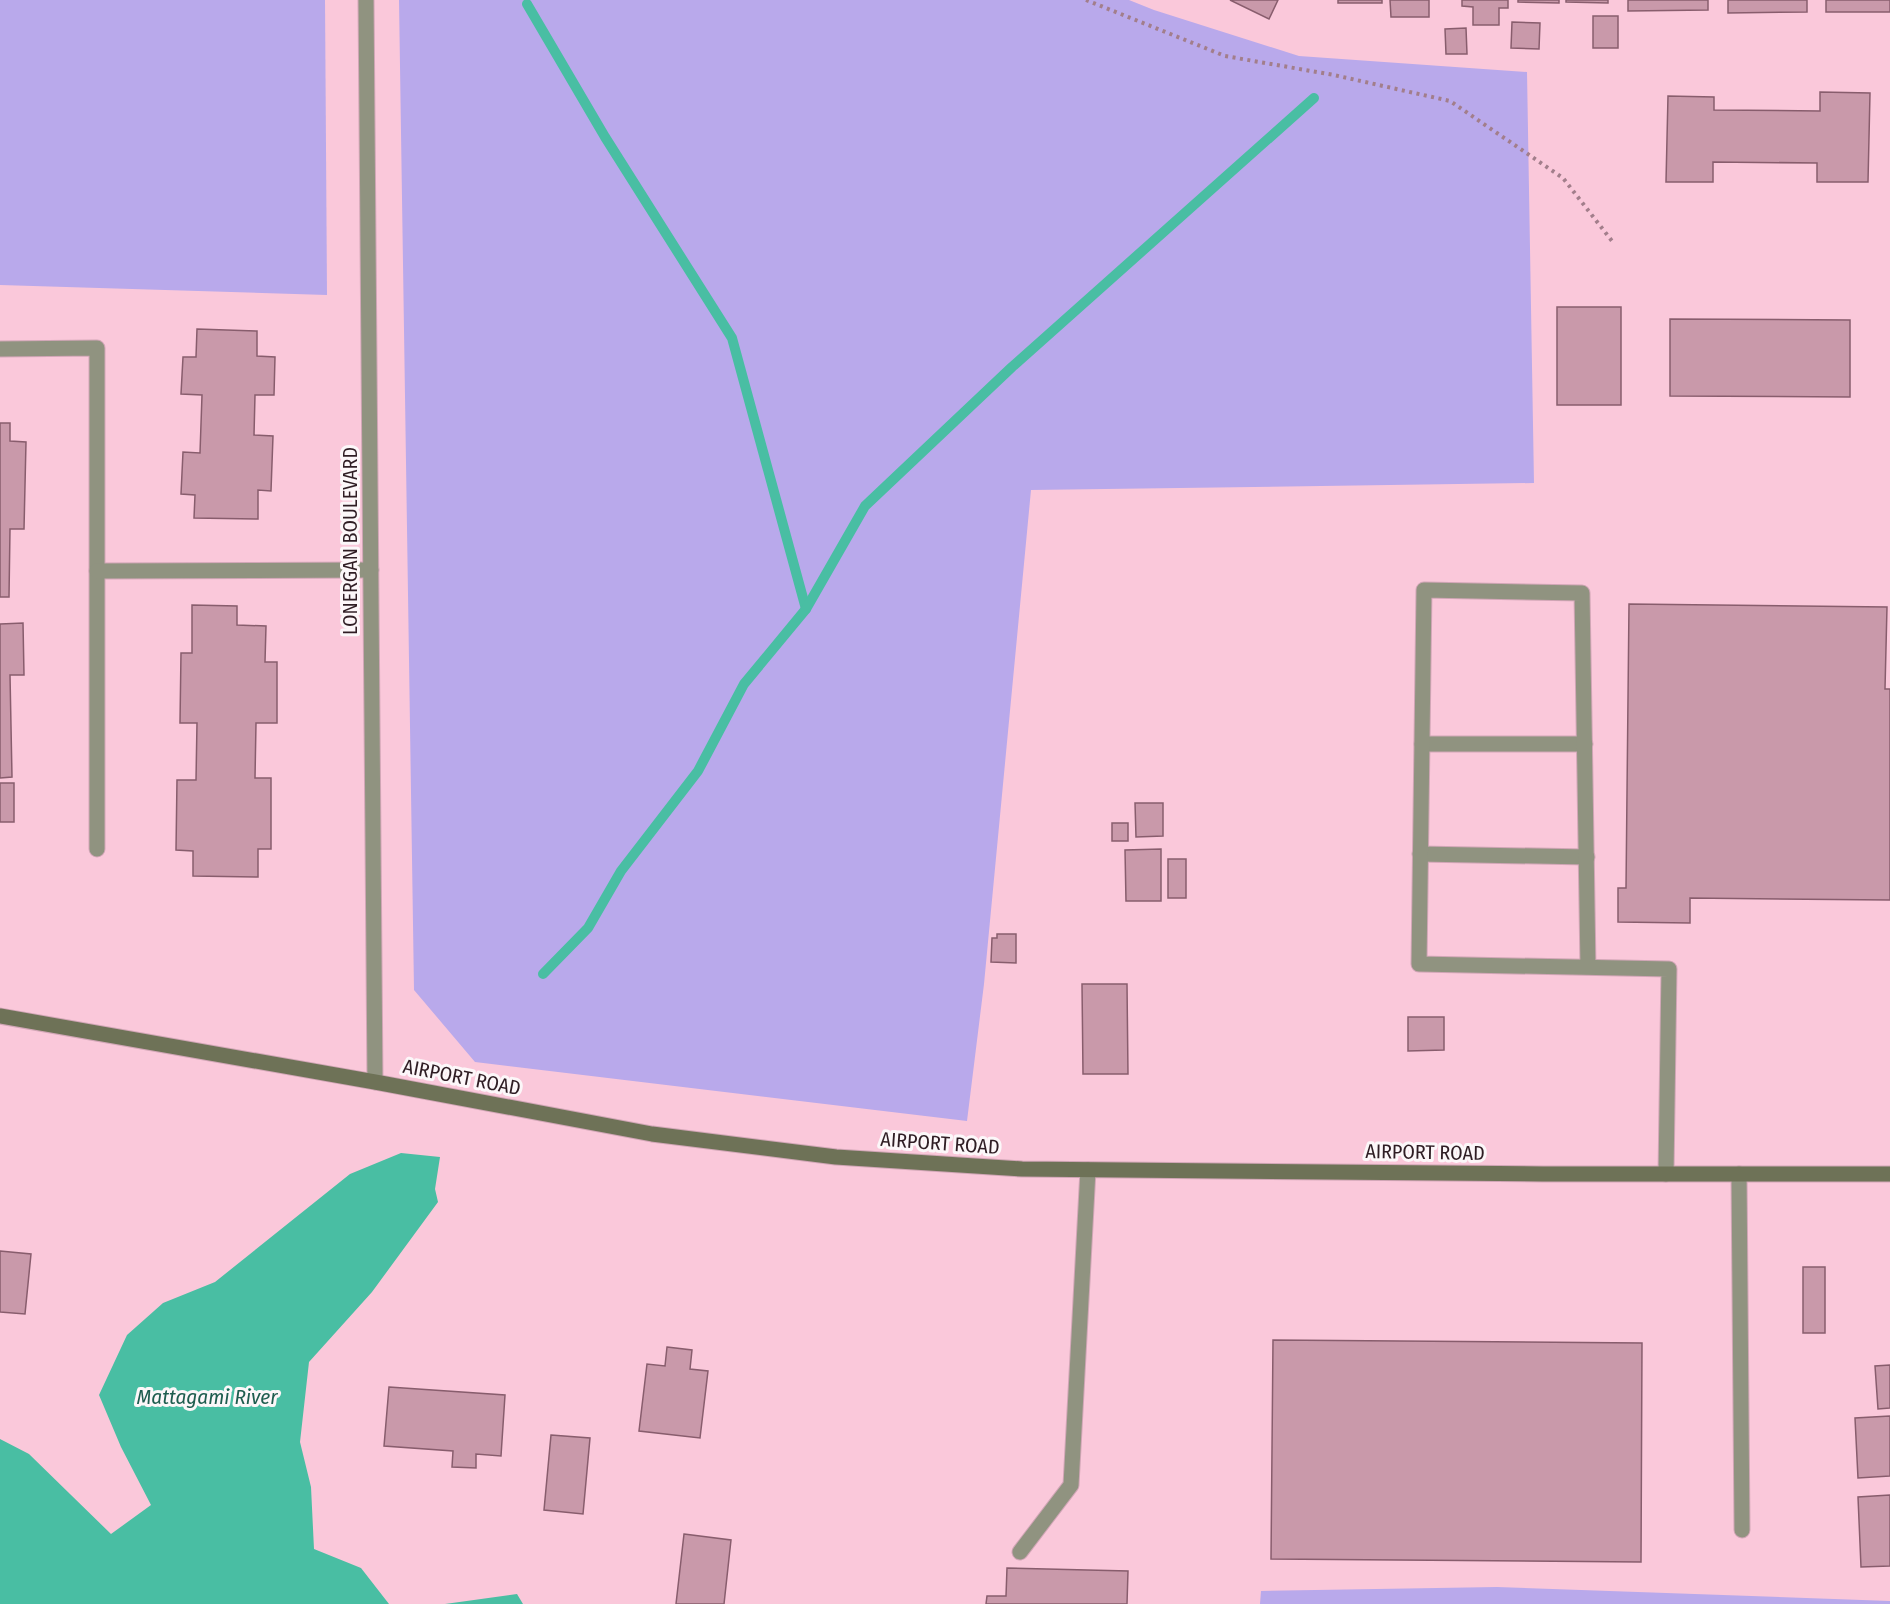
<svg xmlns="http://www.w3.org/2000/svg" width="1890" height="1604" font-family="'Fira Sans Condensed',sans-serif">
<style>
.green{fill:#b9a9eb}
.water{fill:#49bea3}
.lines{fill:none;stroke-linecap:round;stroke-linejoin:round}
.stream{stroke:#49bea3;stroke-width:10}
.building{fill:#c999aa;stroke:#885d6d;stroke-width:1.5}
.service-casing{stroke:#d1a6b6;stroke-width:17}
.minor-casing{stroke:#d1a6b6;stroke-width:17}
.secondary-casing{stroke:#d1a6b6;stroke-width:17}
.path{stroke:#a27e8b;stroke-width:4;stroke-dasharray:3 4.5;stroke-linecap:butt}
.service{stroke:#909380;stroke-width:15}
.minor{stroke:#909380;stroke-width:15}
.secondary{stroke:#6e7257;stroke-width:15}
.labels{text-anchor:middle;stroke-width:6;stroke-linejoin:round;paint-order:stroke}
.street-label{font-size:20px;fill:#2f1d24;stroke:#fcf7f9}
.water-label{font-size:21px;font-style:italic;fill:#1e5d4f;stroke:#fcf7f9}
</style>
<rect width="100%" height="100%" fill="#fac8da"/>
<g class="green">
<path d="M0,0h325l2,295 -327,-10z"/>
<path d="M399,0h730l25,10 145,46 228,16 7,411 -503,7 -47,494 -17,137 -492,-59 -61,-72z"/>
<path d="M1497,1587l393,14v3h-630l1,-13z"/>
</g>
<g class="water">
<path d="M401,1153l39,4 -5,32 3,13 -66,90 -63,70 -9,80 11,45 3,62 47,19 28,36h-389v-165l29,15 82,80 40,-29 -30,-58 -22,-52 28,-60 36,-32 52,-21 135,-108z"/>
<path d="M517,1594l6,10h-78z"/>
</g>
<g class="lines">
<g class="stream">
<path d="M527,4l78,133 127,201 74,271"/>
<path d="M543,974l45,-46 33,-57 77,-100 46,-87 62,-75 59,-103 147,-139 302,-269"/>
</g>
</g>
<g class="building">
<path d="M1230,0h48l-9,19z"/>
<rect x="1338" y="0" width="44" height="3"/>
<path d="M1390,0h39v17h-38z"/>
<path d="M1462,0h46v8h-9v17h-26v-18l-11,-1z"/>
<path d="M1518,0h41v3l-41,-1z"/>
<path d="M1566,0h42v3l-42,-1z"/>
<path d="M1628,0h80v10l-80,1z"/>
<path d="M1728,0h79v12l-79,1z"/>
<rect x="1826" y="0" width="64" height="12"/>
<rect x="1593" y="16" width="25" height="32"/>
<path d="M1512,22l28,1 -1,26 -28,-1z"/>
<path d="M1466,28l1,26h-21l-1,-25z"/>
<path d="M1820,92l50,1 -2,89h-51v-19l-104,-1v20h-47l2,-86 46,1v13l106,1z"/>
<rect x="1557" y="307" width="64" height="98"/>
<path d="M1670,319l180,1v77l-180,-1z"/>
<path d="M197,329l60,2v25l18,1 -1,38h-19l-1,40 19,1 -2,55 -13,-1v29l-64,-1 1,-23 -14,-1 2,-42 17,1 2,-58 -21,-1 2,-37h13z"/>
<path d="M0,423h10v18l16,1 -2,87h-14l-1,68h-9z"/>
<path d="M1629,604l258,3 -2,82h5v211l-200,-2v25l-72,-1v-34h8z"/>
<path d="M192,605l45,1v19l29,1 -1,36h12v61h-21l-1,55h16v71h-13v28l-65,-1v-25l-17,-1 1,-70h19l1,-57h-17l1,-70h11z"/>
<path d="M23,623l1,52h-14l2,102 -12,1v-154z"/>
<rect x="0" y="783" width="14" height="39"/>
<path d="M1135,803h28v33l-27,1z"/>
<rect x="1112" y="823" width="16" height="18"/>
<path d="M1161,849v52h-35l-1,-51z"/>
<rect x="1168" y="859" width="18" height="39"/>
<path d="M997,934h19v29l-25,-1 1,-24h5z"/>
<path d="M1082,984h45l1,90h-45z"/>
<path d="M1408,1017h36v33l-36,1z"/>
<path d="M0,1251l31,3 -6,60 -25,-2z"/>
<rect x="1803" y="1267" width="22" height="66"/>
<path d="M1273,1340l369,3 -1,219 -370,-3z"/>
<path d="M667,1347l25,3 -2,19 18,2 -8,67 -61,-7 8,-67 18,2z"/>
<path d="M1890,1365v43l-12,1 -3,-43z"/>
<path d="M389,1387l116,8 -4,61 -25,-2v14l-24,-1 1,-16 -69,-5z"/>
<path d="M1890,1416v60l-32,2 -3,-60z"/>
<path d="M551,1435l39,3 -7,76 -39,-4z"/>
<path d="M1890,1495v71l-29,1 -3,-70z"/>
<path d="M684,1534l47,6 -7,64h-48z"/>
<path d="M1007,1568l121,3 -1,33h-141l1,-8h19z"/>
</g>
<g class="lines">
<g class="service-casing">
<g id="service">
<path d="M0,349l97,-1v501"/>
<path d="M97,571l274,-1"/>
<path d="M1422,744h163"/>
<path d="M1420,854l167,3"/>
<path d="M1588,967l-6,-374 -158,-3 -5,374 250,5 -3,205"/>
<path d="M1739,1174l3,356"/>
<path d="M1020,1552l51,-67 17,-315"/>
</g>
</g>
<g class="minor-casing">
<path id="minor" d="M366,0l9,1082"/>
</g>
<g class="secondary-casing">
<path id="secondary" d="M0,1016l375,66 277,52 184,23 186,12 521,5h347"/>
</g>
<path class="path" d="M1086,0l139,56 109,19 116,26 113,77 49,63"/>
<use href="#service" class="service"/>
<use href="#minor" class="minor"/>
<use href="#secondary" class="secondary"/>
</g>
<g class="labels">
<g class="street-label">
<text transform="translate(350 541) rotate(-90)" y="7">LONERGAN BOULEVARD</text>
<text transform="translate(462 1077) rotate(11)" y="7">AIRPORT ROAD</text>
<text transform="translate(940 1143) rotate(4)" y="7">AIRPORT ROAD</text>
<text transform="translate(1425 1152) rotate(1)" y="7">AIRPORT ROAD</text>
</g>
<g class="water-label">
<text x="207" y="1404">Mattagami River</text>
</g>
</g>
</svg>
